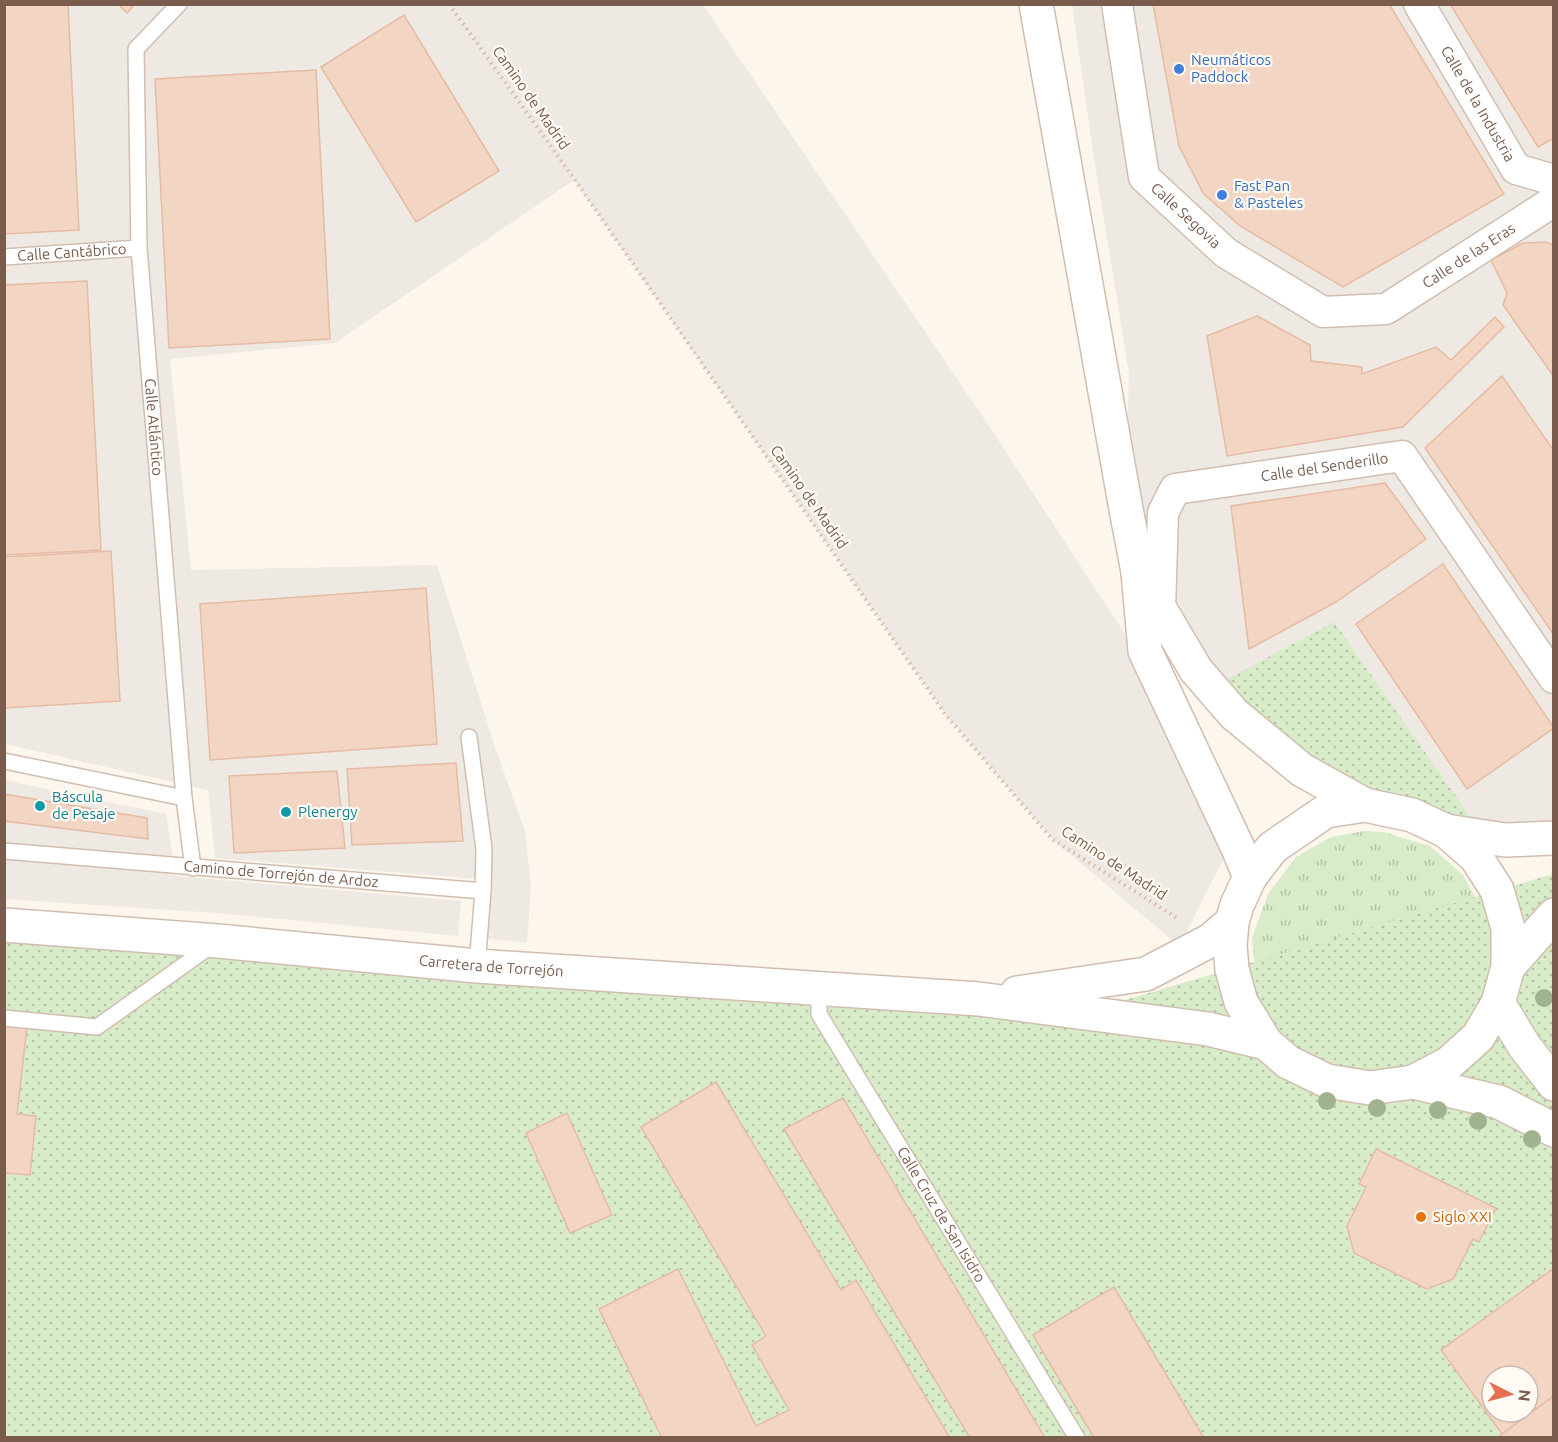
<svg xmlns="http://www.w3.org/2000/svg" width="1558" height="1442" font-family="Ubuntu,sans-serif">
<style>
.industrial{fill:#efe9e4}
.grass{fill:url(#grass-tufts)}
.park{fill:url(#park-dots);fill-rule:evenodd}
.building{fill:#f3d5c3;stroke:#e6bba3;stroke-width:1.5;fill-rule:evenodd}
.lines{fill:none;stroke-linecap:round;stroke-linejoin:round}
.service-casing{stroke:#d1beb0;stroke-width:18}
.minor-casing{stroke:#d1beb0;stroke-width:33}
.tertiary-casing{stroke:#d1beb0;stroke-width:36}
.path{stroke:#d9b8a5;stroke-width:4;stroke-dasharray:1.5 4.5;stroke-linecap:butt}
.service{stroke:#fff;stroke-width:15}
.minor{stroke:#fff;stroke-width:30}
.tertiary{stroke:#fff;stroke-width:33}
.tree{fill:#a0b28e}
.shop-dot{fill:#3f7fe0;stroke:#fffaf3;stroke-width:2}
.culture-dot{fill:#0f9aa8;stroke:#fffaf3;stroke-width:2}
.food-dot{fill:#e8710a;stroke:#fffaf3;stroke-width:2}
.labels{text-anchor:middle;stroke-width:4.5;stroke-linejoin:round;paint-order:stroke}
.shop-label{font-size:15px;fill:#366cbe;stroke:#fffaf3;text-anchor:start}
.street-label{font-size:15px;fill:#7a5c4d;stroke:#fffaf3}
.culture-label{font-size:15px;fill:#0d838f;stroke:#fffaf3;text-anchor:start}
.food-label{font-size:15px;fill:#c56008;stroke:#fffaf3;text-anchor:start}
</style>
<defs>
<pattern id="grass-tufts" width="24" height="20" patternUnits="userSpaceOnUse" patternTransform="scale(1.5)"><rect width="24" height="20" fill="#d8ecc9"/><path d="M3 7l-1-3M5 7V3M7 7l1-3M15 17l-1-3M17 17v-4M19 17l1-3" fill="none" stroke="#b4c2a5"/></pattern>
<pattern id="park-dots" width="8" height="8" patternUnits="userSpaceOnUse" patternTransform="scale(1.5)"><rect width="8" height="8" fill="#d8ecc9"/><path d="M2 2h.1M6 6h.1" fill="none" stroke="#b4c2a5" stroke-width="1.8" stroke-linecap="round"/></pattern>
</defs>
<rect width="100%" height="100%" fill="#fdf6ec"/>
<g class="industrial">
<path d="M5,5h698l286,421 151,231 84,201 -45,88 -127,-107 -107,-125 -371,-534 -239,163 -165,16 21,211 246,-5 59,185 29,81 6,55 -4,56 -39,-3 3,-59 -276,-22 -7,-68 -203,-46z"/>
<path d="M1072,5h481v828l-76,-4 -152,-54 -169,-123 -31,-142 4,-137 -36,-221z"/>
<path d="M4,780l162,34 10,62 285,25 -3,35 -241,-23 -212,-14z"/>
</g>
<path class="grass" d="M1365,831l18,1 47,14 33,29 24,44 -231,57 -4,-38 16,-44 28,-37 35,-20z"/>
<g class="park">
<path d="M1334,622l144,206 -152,-54 -117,-85z"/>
<path d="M1553,874v563h-1548l-1,-504 1097,74zM1492,1376h36v36h-36z"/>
</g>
<g class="building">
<path d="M4,4h64l11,226 -75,4z"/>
<path d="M118,4h17l-8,9z"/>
<path d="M1153,4h236l115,190 -161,93 -103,-61 -37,-33 -24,-47z"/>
<path d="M1450,4h104v134l-16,9z"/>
<path d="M404,15l95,156 -83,51 -95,-155z"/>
<path d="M316,70l14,269 -161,9 -14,-269z"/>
<path d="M1545,242l9,3v132l-51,-72 4,-12 -16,-33 32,-17z"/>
<path d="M87,281l14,269 -97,5v-270z"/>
<path d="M1257,316l53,29 1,16 51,6v7l74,-27 15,13 44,-43 9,10 -101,100 -176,29 -20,-120z"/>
<path d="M1502,376l52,75v184l-129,-187z"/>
<path d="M1385,483l41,56 -90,63 -87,47 -18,-143z"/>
<path d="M111,551l9,150 -116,7v-151z"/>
<path d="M1443,564l111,164 -87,61 -111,-165z"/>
<path d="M426,588l11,156 -227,16 -10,-156z"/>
<path d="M456,763l7,78 -111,4 -5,-76z"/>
<path d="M337,771l8,77 -111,5 -5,-77z"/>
<path d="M4,794l143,24 1,21 -144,-18z"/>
<path d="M4,1024l23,3 -10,87 19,2 -6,59 -26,-2z"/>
<path d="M716,1082l125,208 15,-10 94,158h-288l-63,-129 79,-40 78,157 33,-16 -37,-65 14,-9 -125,-209z"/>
<path d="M843,1098l202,340h-75l-186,-309z"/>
<path d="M567,1113l45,102 -42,18 -44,-100z"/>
<path d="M1376,1149l120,59 -17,34 -6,-3 -20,40 -26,10 -73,-36 -7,-27 19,-39 -7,-3z"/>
<path d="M1554,1268v128l-52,38 -61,-84zM1492,1376h36v36h-36z"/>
<path d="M1114,1287l90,151h-110l-61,-103z"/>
<path d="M1554,1396v42h-57l5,-4z"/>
</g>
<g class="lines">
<g class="service-casing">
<g id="service">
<path id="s1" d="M179,4l-43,45 3,199 45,550 9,70"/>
<path id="s2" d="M4,257l135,-9"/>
<path d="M469,737l15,112 -1,42"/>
<path d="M4,761l180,37"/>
<path id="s3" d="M4,851l479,40 -6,75"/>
<path id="s4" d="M819,988v26l258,424"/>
<path d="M4,1018l93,9 115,-82"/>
</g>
</g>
<g class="minor-casing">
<g id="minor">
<path id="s5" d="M1117,4l27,173 82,76 97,59 63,-3 168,-108"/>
<path id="s6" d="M1419,4l97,165 38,11"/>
<path id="s7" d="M1160,609l3,-96 12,-24 227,-33 152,222"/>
</g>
</g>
<g class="tertiary-casing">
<g id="tertiary">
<path d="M1036,4l90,505 12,63 7,79 93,197 12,29"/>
<path d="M1138,572l58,98 38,44 68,56 63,35 47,10 34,16 30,26 21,33 11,38v39l-10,36 -20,34 -30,27 -35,18 -43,6 -43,-7 -39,-19 -22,-19 -25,-41 -9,-33 -2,-23 2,-24 5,-17 13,-28 22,-29 54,-37 39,-6"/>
<path d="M1446,831l59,9 49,-2"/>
<path id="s8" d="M4,925l214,16 259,25 502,33 229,30 58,14"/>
<path d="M1508,967l46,-52"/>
<path d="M1017,993l129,-19 65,-34 21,-18"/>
<path d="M1498,1003l27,44 29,37"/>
<path d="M1413,1082l86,20 55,28"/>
</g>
</g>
<path class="path" d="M449,4l126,176 370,534 107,125 128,81"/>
<use href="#service" class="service"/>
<use href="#minor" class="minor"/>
<use href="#tertiary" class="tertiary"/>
</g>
<g class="tree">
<circle cx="1544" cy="998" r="9"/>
<circle cx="1327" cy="1101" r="9"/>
<circle cx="1377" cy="1108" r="9"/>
<circle cx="1438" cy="1110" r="9"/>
<circle cx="1478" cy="1121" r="9"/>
<circle cx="1532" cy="1139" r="9"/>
</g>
<g class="shop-dot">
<circle cx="1179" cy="69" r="6"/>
<circle cx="1222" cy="195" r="6"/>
</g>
<g class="culture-dot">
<circle cx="40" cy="806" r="6"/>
<circle cx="286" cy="812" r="6"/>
</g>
<circle class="food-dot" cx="1421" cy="1217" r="6"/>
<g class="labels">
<g class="shop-label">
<text x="1191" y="65">Neumáticos<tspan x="1191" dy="17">Paddock</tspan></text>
<text x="1234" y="191">Fast Pan<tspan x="1234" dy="17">&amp; Pasteles</tspan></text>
</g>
<g class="street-label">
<text transform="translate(531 98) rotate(55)" y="5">Camino de Madrid</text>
<text dy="5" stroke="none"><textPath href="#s6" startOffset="116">Calle de la Industria</textPath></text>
<text dy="5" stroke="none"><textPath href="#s5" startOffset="232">Calle Segovia</textPath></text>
<text dy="5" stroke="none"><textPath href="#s2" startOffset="68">Calle Cantábrico</textPath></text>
<text dy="5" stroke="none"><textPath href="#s5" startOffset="562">Calle de las Eras</textPath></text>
<text dy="5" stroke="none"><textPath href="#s1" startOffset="441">Calle Atlántico</textPath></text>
<text dy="5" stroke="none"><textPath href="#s7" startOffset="274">Calle del Senderillo</textPath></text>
<text transform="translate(809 497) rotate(55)" y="5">Camino de Madrid</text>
<text transform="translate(1114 863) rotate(33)" y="5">Camino de Madrid</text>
<text dy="5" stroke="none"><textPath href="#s3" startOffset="278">Camino de Torrejón de Ardoz</textPath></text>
<text dy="5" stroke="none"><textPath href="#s8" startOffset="489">Carretera de Torrejón</textPath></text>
<text dy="5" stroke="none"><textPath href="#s4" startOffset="261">Calle Cruz de San Isidro</textPath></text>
</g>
<g class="culture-label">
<text x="52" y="802">Báscula<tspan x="52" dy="17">de Pesaje</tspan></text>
<text x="298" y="817">Plenergy</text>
</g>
<g class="food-label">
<text x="1433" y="1222">Siglo XXI</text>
</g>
</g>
<rect width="1558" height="1442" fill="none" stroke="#7a5c4d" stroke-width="12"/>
<g transform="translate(1510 1394) rotate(96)"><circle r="28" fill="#fffaf3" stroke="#cabbb1" stroke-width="1.5"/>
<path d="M0-4.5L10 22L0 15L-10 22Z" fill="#e76f51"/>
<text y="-9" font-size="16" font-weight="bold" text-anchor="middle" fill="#7a5c4d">N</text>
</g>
</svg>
